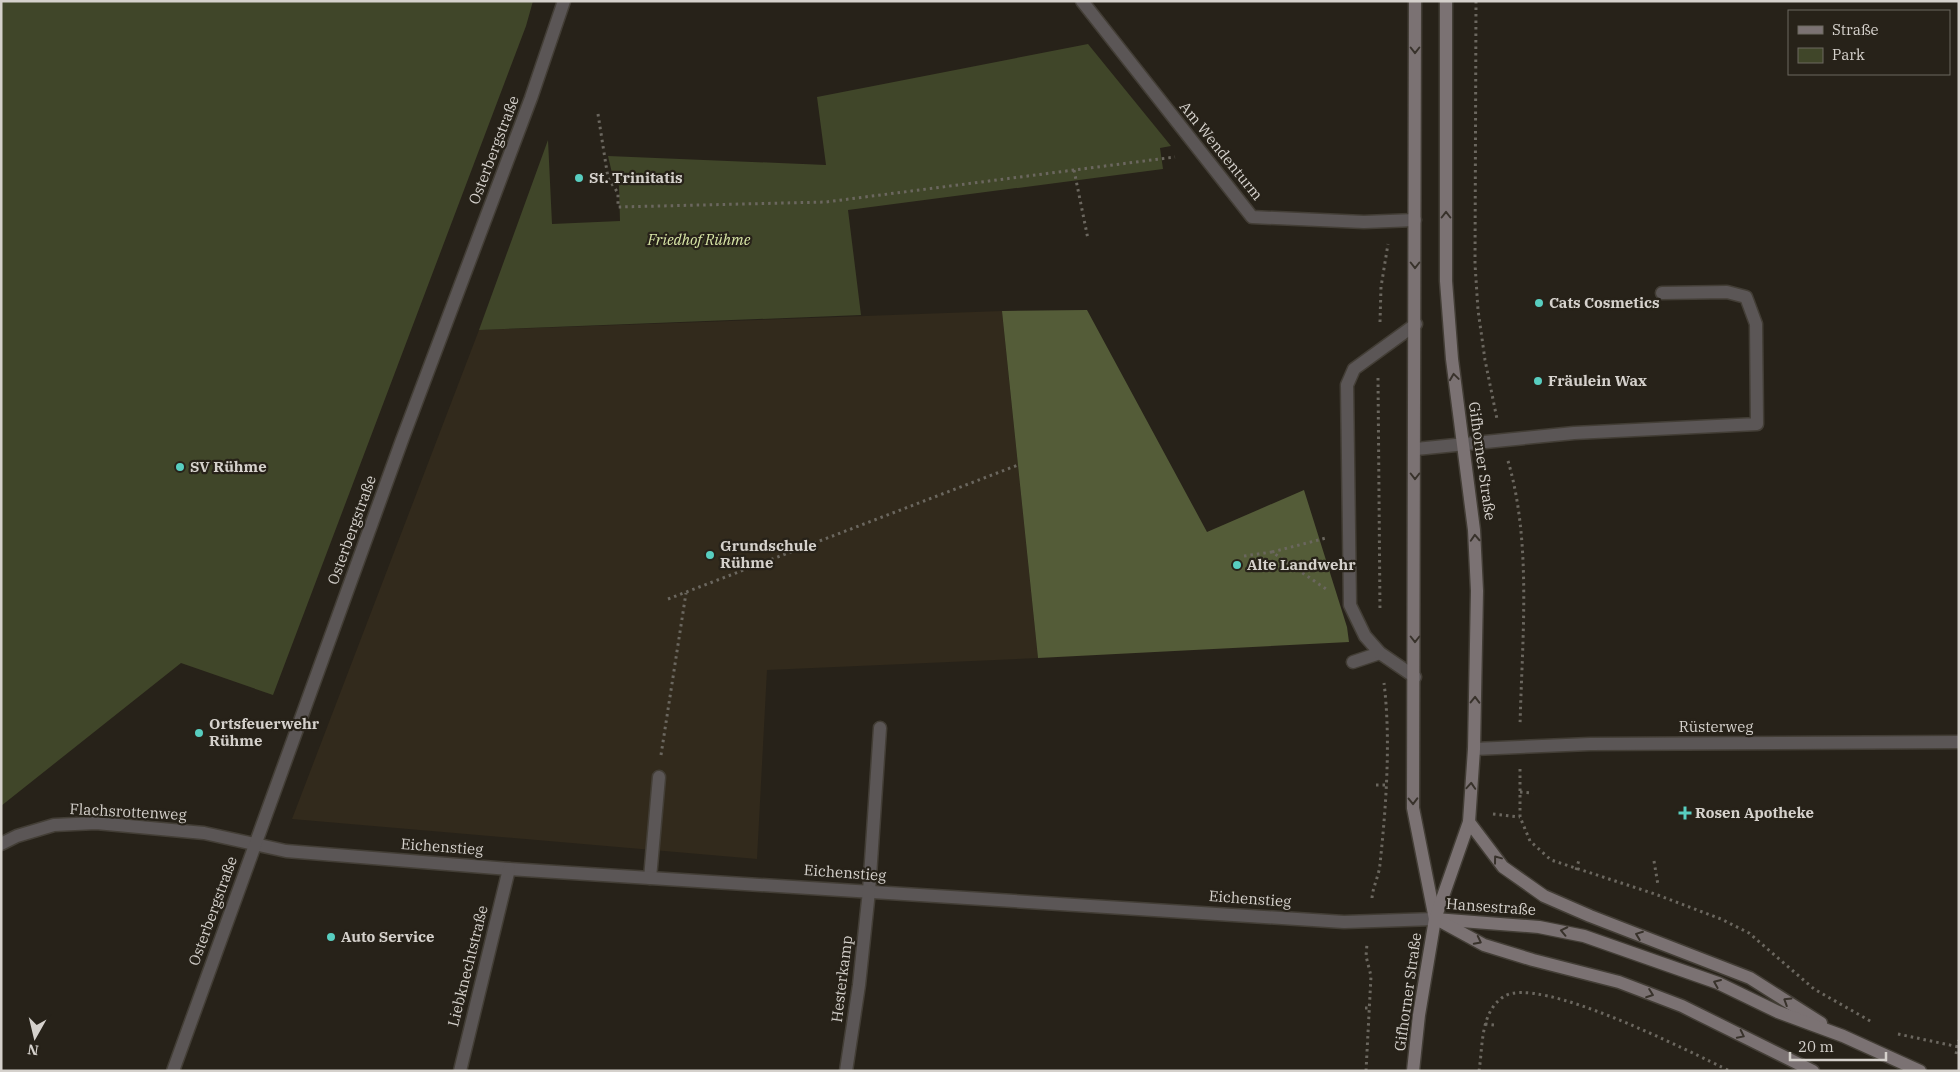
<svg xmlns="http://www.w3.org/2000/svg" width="1960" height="1072" font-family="'IBM Plex Serif',serif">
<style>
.built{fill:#322a1c}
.green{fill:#404629}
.forest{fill:#545c38}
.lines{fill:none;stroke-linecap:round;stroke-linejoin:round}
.lane-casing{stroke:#433e36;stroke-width:15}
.street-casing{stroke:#433e36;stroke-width:15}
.secondary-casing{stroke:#433e36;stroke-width:15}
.path{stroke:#6b675f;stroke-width:3;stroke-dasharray:2.5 4;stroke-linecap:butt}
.lane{stroke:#5b5656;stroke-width:12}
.street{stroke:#5b5656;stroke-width:12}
.secondary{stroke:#7b7273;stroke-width:12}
.oneway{stroke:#38322b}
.poi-dot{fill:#58cec0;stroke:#272219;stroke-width:2}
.labels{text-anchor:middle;stroke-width:4.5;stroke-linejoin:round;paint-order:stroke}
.street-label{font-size:15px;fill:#d5d1cc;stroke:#272219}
.poi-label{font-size:15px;font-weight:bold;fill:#d5d1cc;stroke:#272219;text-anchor:start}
.park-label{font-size:15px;font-style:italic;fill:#d9e7a7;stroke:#272219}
</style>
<rect width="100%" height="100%" fill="#272219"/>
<path class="built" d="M1002,311l36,347 -271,12 -10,189 -465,-40 187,-489z"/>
<g class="green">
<path d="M1,1h532l-7,25 -253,669 -92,-32 -180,143z"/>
<path d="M1088,44l83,102 -11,2 3,21 -315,41 13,105 -382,15 69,-190 4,84 68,-3 -1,-35 -7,-13 -4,-17 218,9 -9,-68z"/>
</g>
<path class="forest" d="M1087,310l120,222 97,-42 43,137 2,15 -311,16 -36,-347z"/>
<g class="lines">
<g class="lane-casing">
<g id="lane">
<path d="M1416,449l158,-16 183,-9 -1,-100 -10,-27 -19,-5 -65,1"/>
<path d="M1353,662l27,-9"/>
<path d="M1415,677l-35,-24 -15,-17 -15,-31 -3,-220 7,-16 62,-45"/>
<path d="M650,878l9,-101"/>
<path d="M869,891l11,-163"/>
</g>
</g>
<g class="street-casing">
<g id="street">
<path d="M1082,1l170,216 112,5 51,-2"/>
<path d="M1474,749l116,-5 369,-2"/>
<path d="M1,844l16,-8 37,-11 42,-2 108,10 82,18 223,18 835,53 91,-3"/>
<path d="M173,1071l229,-631 129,-342 33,-97"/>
<path d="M460,1071l49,-202"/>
<path d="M846,1071l13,-86 10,-94"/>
</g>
</g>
<g class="secondary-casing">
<g id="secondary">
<path d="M1415,1l-2,807 22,111"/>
<path d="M1469,822l34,45 41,29 46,20 160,62 71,45"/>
<path d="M1435,919l104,8 45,9 134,47 60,29 65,24 77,35"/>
<path d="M1440,921l44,24 49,15 86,22 63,24 131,65"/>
<path d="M1413,1071l6,-56 16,-96 34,-97 5,-73 3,-158 -3,-61 -22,-171 -6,-78v-280"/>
</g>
</g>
<g class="path">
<path d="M1476,1l-1,263 3,46 7,50 12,59"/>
<path d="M598,114l10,64 10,15v14l208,-5 349,-45"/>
<path d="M1074,170l14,69"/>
<path d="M1380,322l1,-35 7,-43"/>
<path d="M1378,378l2,234"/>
<path d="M1508,461c24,81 14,180 12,265"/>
<path d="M1272,552l54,-14"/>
<path d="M1244,556l28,-4 54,37"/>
<path d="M668,599l350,-134"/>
<path d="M661,755l25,-162"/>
<path d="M1520,769v48l10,24 21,19 104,34 66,25 28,14 65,56 58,33"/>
<path d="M1376,785h9"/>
<path d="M1520,792l13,1"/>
<path d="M1493,814l27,3"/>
<path d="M1654,861l4,24"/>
<path d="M1576,870l3,-10"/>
<path d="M1372,898c1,-12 7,-22 8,-34 6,-56 11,-124 4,-181"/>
<path d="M1365,1008h5"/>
<path d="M1485,1024l10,1"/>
<path d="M1898,1034l61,13"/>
<path d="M1956,1054l3,-14"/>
<path d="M1366,1071l5,-95 -5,-20 1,-12"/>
<path d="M1479,1071c4,-25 1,-58 24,-74 34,-24 189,56 227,74"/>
</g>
<use href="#lane" class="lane"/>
<use href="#street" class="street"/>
<use href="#secondary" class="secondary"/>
</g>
<defs><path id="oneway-chevron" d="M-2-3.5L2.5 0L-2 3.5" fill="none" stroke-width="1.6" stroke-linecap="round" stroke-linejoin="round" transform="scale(1.25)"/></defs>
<g class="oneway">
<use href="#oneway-chevron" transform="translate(1415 50) rotate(90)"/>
<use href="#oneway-chevron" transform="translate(1446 215) rotate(-90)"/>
<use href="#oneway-chevron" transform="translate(1415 265) rotate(90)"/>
<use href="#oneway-chevron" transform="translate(1454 377) rotate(-98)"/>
<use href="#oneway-chevron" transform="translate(1415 476) rotate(90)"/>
<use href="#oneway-chevron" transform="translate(1475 538) rotate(-93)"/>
<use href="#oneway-chevron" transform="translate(1415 639) rotate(90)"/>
<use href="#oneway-chevron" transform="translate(1475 700) rotate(-89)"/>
<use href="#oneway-chevron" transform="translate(1471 786) rotate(-86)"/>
<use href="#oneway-chevron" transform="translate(1413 801) rotate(89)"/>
<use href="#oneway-chevron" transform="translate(1497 859) rotate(-127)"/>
<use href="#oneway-chevron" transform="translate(1564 931) rotate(-168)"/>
<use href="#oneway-chevron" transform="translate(1639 935) rotate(-159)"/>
<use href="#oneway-chevron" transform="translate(1478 941) rotate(27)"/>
<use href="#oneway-chevron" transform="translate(1717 983) rotate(-157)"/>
<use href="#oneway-chevron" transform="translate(1650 994) rotate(20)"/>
<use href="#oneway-chevron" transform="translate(1787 1001) rotate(-148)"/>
<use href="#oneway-chevron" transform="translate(1741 1035) rotate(26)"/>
</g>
<g class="poi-dot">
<circle cx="579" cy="178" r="5"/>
<circle cx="1539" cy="303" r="5"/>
<circle cx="1538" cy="381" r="5"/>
<circle cx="180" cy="467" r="5"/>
<circle cx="710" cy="555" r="5"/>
<circle cx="1237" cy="565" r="5"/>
<circle cx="199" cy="733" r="5"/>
<path d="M1682.5 805.5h5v5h5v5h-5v5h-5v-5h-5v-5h5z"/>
<circle cx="331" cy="937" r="5"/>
</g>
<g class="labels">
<g class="street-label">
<text transform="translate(494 150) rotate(-69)" y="5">Osterbergstraße</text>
<text transform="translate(1221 151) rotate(51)" y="5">Am Wendenturm</text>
<text transform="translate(1482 461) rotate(82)" y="5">Gifhorner Straße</text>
<text transform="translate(352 530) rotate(-70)" y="5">Osterbergstraße</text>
<text x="1716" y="732">Rüsterweg</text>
<text transform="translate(128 812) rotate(3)" y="5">Flachsrottenweg</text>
<text transform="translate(442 847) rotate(4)" y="5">Eichenstieg</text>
<text transform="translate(845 873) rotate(4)" y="5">Eichenstieg</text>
<text transform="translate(1250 899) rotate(4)" y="5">Eichenstieg</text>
<text transform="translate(1491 907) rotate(4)" y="5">Hansestraße</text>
<text transform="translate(213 911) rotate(-70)" y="5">Osterbergstraße</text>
<text transform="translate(468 966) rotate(-76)" y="5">Liebknechtstraße</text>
<text transform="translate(842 979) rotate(-83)" y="5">Hesterkamp</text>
<text transform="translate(1408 992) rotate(-82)" y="5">Gifhorner Straße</text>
</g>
<g class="poi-label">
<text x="589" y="183">St. Trinitatis</text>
<text x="1549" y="308">Cats Cosmetics</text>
<text x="1548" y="386">Fräulein Wax</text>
<text x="190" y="472">SV Rühme</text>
<text x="720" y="551">Grundschule<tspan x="720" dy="17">Rühme</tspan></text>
<text x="1247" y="570">Alte Landwehr</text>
<text x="209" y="729">Ortsfeuerwehr<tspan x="209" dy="17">Rühme</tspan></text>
<text x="1695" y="818">Rosen Apotheke</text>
<text x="341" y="942">Auto Service</text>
</g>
<g class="park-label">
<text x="699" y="245">Friedhof Rühme</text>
</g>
</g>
<rect width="1960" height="1072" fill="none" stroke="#d5d1cc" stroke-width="5"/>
<rect x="1788" y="10" width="162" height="65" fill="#272219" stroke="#6d6861"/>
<rect x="1798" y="26" width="25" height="8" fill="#7b7273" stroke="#6d6861"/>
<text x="1832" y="35" font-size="15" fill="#d5d1cc">Straße</text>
<rect x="1798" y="48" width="25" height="15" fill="#404629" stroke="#6d6861"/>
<text x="1832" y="60" font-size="15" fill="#d5d1cc">Park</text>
<g transform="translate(35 1037) rotate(188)" stroke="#272219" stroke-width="4" paint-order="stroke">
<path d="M0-4L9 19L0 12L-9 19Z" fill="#d5d1cc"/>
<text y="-8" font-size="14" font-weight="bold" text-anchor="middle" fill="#d5d1cc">N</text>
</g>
<path d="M1790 1052v8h96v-8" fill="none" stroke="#d5d1cc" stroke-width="2.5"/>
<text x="1798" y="1052" font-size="15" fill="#d5d1cc" stroke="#272219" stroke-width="4" paint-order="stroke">20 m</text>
</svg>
